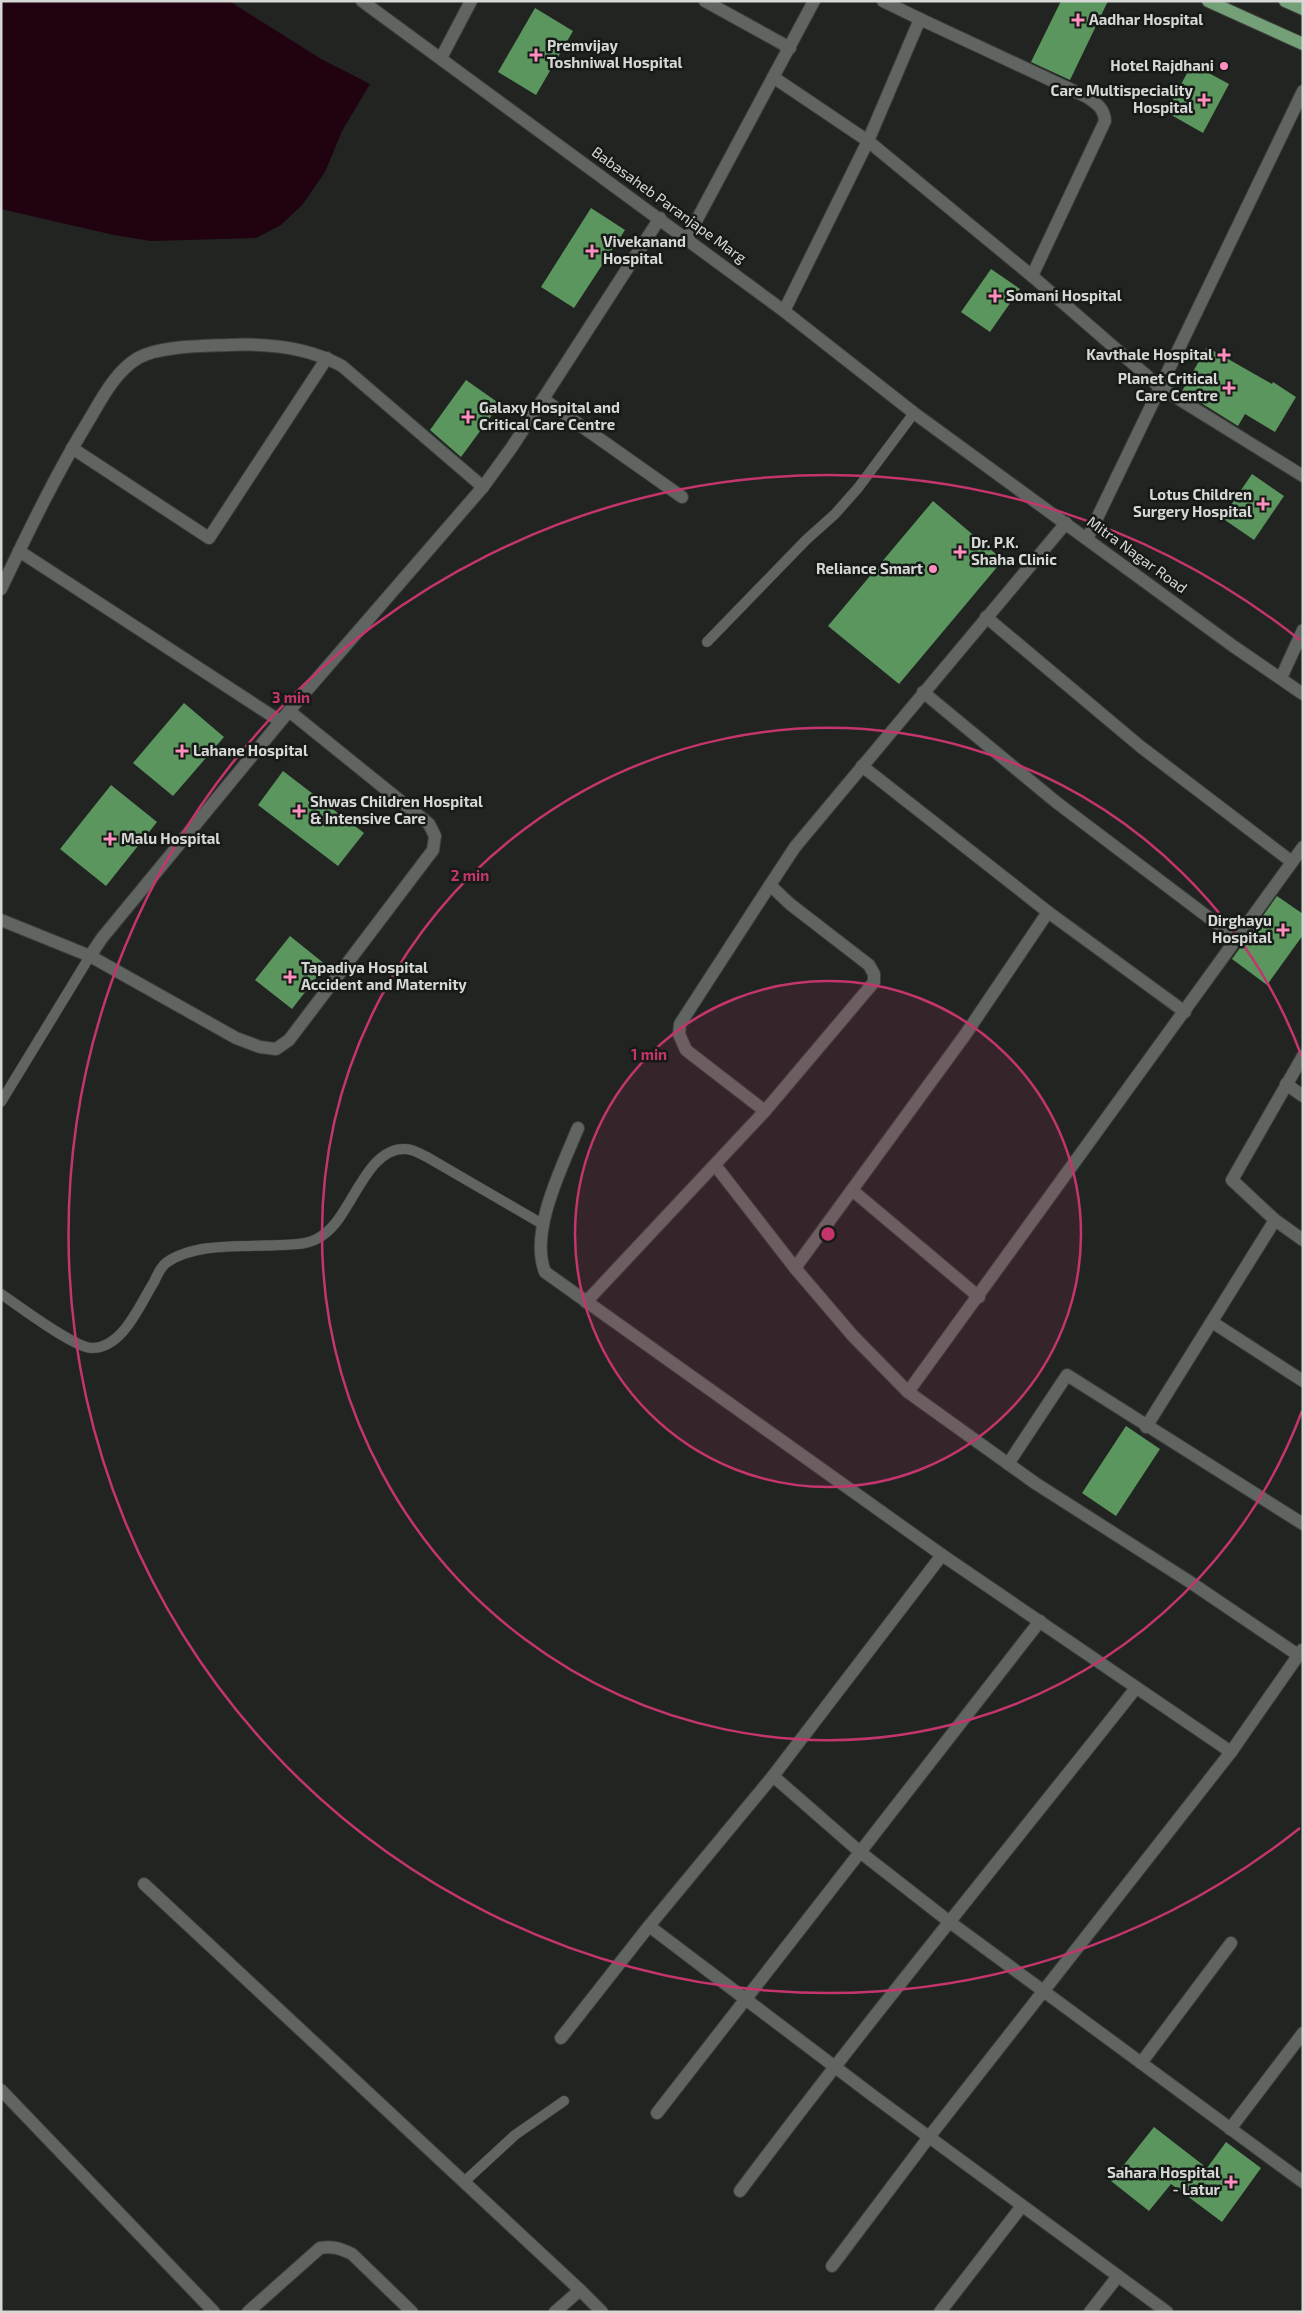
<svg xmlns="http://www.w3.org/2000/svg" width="1304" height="2313" font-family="'Exo 2',sans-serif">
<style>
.water{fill:#210210}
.building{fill:#5b965f}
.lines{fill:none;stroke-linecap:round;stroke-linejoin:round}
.service-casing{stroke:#3b3e3b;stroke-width:11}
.minor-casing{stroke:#3b3e3b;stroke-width:14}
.tertiary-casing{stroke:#3b3e3b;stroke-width:14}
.primary-casing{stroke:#3b3e3b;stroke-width:14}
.service{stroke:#616561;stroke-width:10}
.minor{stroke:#616561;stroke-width:12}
.tertiary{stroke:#616561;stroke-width:12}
.primary{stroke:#74a077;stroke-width:12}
.ring{fill:none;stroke:#c5356d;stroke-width:2.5}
.poi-dot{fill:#fe8ebd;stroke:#171b17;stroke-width:2}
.labels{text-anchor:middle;stroke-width:5;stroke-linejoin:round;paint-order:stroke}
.poi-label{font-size:15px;font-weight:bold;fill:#d6d8d6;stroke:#171b17;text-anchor:start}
.street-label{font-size:15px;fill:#d6d8d6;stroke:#171b17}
.centre{fill:#c5356d;stroke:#171b17;stroke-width:2.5}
.ring-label{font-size:15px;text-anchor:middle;font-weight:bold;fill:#c5356d;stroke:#171b17;stroke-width:5;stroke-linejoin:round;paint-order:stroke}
</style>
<rect width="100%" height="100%" fill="#212421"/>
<path class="water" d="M1,1h228l92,58 49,25 -28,47 -17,41 -22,32 -22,21 -25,13 -105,3 -37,-6 -113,-26z"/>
<g class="building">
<path d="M1061,1h47l-38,79 -39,-18z"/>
<path d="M535,8l38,23 -37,64 -38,-23z"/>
<path d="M1192,64l37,20 -26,49 -37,-21z"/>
<path d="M591,208l34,22 -51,78 -33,-21z"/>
<path d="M991,269l29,20 -30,43 -29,-20z"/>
<path d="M1207,347l65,37 1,-2 23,15 -21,35 -30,-18 -7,12 -56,-35z"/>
<path d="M466,380l34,24 -39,53 -31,-27z"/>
<path d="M1252,474l32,22 -30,44 -32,-22z"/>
<path d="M933,501l70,59 -104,124 -71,-58z"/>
<path d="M184,703l40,34 -51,59 -40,-33z"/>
<path d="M283,771l81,62 -26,33 -80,-61z"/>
<path d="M111,785l46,37 -51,64 -46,-37z"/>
<path d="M1277,896l26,18v21l-36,50 -35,-26z"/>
<path d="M290,936l36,29 -34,44 -37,-29z"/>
<path d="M1126,1426l34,23 -44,67 -34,-23z"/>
<path d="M1154,2127l53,41 19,-26 35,26 -39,54 -51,-38 -22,27 -38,-30z"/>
</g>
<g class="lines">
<g class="service-casing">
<g id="service">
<path d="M707,642l99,-102 29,-26 23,-26 56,-75"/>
<path d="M1,1102l89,-146"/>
<path d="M1,1294c18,12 73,54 91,54 31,0 48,-44 62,-66 3,-7 7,-15 12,-19 28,-21 80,-16 114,-18 16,-1 30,0 43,-10 29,-19 43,-89 83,-86 6,0 15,5 21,8l117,68"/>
<path d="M464,2182l51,-47 49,-34"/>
</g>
</g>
<g class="minor-casing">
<g id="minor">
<path d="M705,1l85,47"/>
<path d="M883,1l37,18"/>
<path d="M441,58l30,-57"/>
<path d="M773,77l95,64 164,135 129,112 142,88"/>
<path d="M687,238l127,-237"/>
<path d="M784,311l84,-170 52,-122 167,78c10,7 17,11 18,24l-73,155"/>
<path d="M543,399l139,98"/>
<path d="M72,448l137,90 118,-180"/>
<path d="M1087,539l216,-448"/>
<path d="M19,551l261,170"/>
<path d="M1,589c27,-57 55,-115 88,-169 13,-22 26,-48 49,-62 21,-12 65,-12 90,-13 38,-2 80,2 114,21l141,121"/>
<path d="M986,617l155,130 151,115"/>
<path d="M1281,678l22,-48"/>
<path d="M923,692l133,110 181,137"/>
<path d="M862,766l186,146"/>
<path d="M1,920l89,36 12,-18 187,-227 194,-224 29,-40 148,-229"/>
<path d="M90,956l146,82 24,9 16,2 13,-9 144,-190 2,-14 -6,-12 -140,-113"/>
<path d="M1286,1084l17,12"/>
<path d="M765,1111l-79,-61 -7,-16 1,-10 90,-139"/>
<path d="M578,1128c-16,39 -49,104 -33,144l397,283"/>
<path d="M715,1165l80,103 58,68 55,56 127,91 155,99 108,73"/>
<path d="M852,1190l127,107"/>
<path d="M1275,1220l28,20"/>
<path d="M795,1268l170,-233 83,-123 137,100"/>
<path d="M586,1302l179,-191 109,-129v-8l-5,-9 -79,-61 -20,-19 25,-38 271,-324"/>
<path d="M1212,1322l91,59"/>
<path d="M908,1392l395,-545"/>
<path d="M1146,1427l129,-207 -43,-40 71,-124"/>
<path d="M1008,1464l59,-89 236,149"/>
<path d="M1231,1752l71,-102"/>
<path d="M773,1776l87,76 91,71 352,259"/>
<path d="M144,1884l436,406"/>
<path d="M649,1926l227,172 291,214"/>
<path d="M561,2038l88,-112 124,-150 169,-221 289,197 -302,385 -97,129"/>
<path d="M1141,2063l90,-120"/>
<path d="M1,2090l213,222"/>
<path d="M657,2113l383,-492"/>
<path d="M1230,2129l73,-96"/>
<path d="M740,2191c128,-171 264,-336 396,-503"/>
<path d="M248,2312l72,-64c12,-2 20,0 32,6l60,58"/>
<path d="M555,2312l25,-22 22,22"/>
<path d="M940,2312l82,-106"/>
<path d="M1090,2312l28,-36"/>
</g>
</g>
<g class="tertiary-casing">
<path id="tertiary" d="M362,1l422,310 130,102 319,233 70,48"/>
</g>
<g class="primary-casing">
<g id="primary">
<path d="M1208,1l95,43"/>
<path d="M1285,1l18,8"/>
</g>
</g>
<use href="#service" class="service"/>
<use href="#minor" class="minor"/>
<use href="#tertiary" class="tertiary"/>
<use href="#primary" class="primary"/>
</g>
<circle cx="828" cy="1234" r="253" fill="#c5356d" fill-opacity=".12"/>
<g class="ring">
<circle cx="828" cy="1234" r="253"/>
<path d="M1302 1411A506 506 0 1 1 1302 1057"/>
<path d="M1300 1828A759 759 0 1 1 1300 640"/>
</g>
<g class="poi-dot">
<path d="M1075.5 12.5h5v5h5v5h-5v5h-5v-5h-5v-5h5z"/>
<path d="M533.5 47.5h5v5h5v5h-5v5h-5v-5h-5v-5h5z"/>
<circle cx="1224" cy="66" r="5"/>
<path d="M1201.5 92.5h5v5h5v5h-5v5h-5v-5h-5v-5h5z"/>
<path d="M589.5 243.5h5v5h5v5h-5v5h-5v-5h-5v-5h5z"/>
<path d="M992.5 288.5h5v5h5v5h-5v5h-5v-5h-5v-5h5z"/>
<path d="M1221.5 347.5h5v5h5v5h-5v5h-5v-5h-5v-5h5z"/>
<path d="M1226.5 380.5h5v5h5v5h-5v5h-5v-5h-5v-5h5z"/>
<path d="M465.5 409.5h5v5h5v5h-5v5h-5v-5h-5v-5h5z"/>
<path d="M1260.5 496.5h5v5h5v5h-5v5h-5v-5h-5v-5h5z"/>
<path d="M957.5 544.5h5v5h5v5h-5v5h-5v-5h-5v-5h5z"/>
<circle cx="933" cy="569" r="5"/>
<path d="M179.5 743.5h5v5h5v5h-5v5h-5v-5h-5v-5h5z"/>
<path d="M296.5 803.5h5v5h5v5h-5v5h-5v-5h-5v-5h5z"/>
<path d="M107.5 831.5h5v5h5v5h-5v5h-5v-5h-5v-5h5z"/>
<path d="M1280.5 922.5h5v5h5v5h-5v5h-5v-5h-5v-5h5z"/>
<path d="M287.5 969.5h5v5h5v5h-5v5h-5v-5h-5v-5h5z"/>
<path d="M1228.5 2174.5h5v5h5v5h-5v5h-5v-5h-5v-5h5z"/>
</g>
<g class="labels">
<g class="poi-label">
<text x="1089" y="25">Aadhar Hospital</text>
<text x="547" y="51">Premvijay<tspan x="547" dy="17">Toshniwal Hospital</tspan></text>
<text x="1214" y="71" text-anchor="end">Hotel Rajdhani</text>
<text x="1193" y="96" text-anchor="end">Care Multispeciality<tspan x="1193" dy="17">Hospital</tspan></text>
<text x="603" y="247">Vivekanand<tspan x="603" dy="17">Hospital</tspan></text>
<text x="1006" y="301">Somani Hospital</text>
<text x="1213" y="360" text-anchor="end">Kavthale Hospital</text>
<text x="1218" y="384" text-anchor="end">Planet Critical<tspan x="1218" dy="17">Care Centre</tspan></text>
<text x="479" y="413">Galaxy Hospital and<tspan x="479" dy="17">Critical Care Centre</tspan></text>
<text x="1252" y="500" text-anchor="end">Lotus Children<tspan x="1252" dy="17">Surgery Hospital</tspan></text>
<text x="971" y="548">Dr. P.K.<tspan x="971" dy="17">Shaha Clinic</tspan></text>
<text x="923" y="574" text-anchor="end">Reliance Smart</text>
<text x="193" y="756">Lahane Hospital</text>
<text x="310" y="807">Shwas Children Hospital<tspan x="310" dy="17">&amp; Intensive Care</tspan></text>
<text x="121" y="844">Malu Hospital</text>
<text x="1272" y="926" text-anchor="end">Dirghayu<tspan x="1272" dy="17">Hospital</tspan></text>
<text x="301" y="973">Tapadiya Hospital<tspan x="301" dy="17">Accident and Maternity</tspan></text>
<text x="1220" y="2178" text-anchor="end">Sahara Hospital<tspan x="1220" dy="17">- Latur</tspan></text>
</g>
<g class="street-label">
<text transform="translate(669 205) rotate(36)" y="5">Babasaheb Paranjape Marg</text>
<text transform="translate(1137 555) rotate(36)" y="5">Mitra Nagar Road</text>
</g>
</g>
<circle cx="828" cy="1234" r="8" class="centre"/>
<g class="ring-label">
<text x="291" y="703">3 min</text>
<text x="470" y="881">2 min</text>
<text x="649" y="1060">1 min</text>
</g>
<rect width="1304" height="2313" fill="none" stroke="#d6d8d6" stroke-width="5"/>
</svg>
